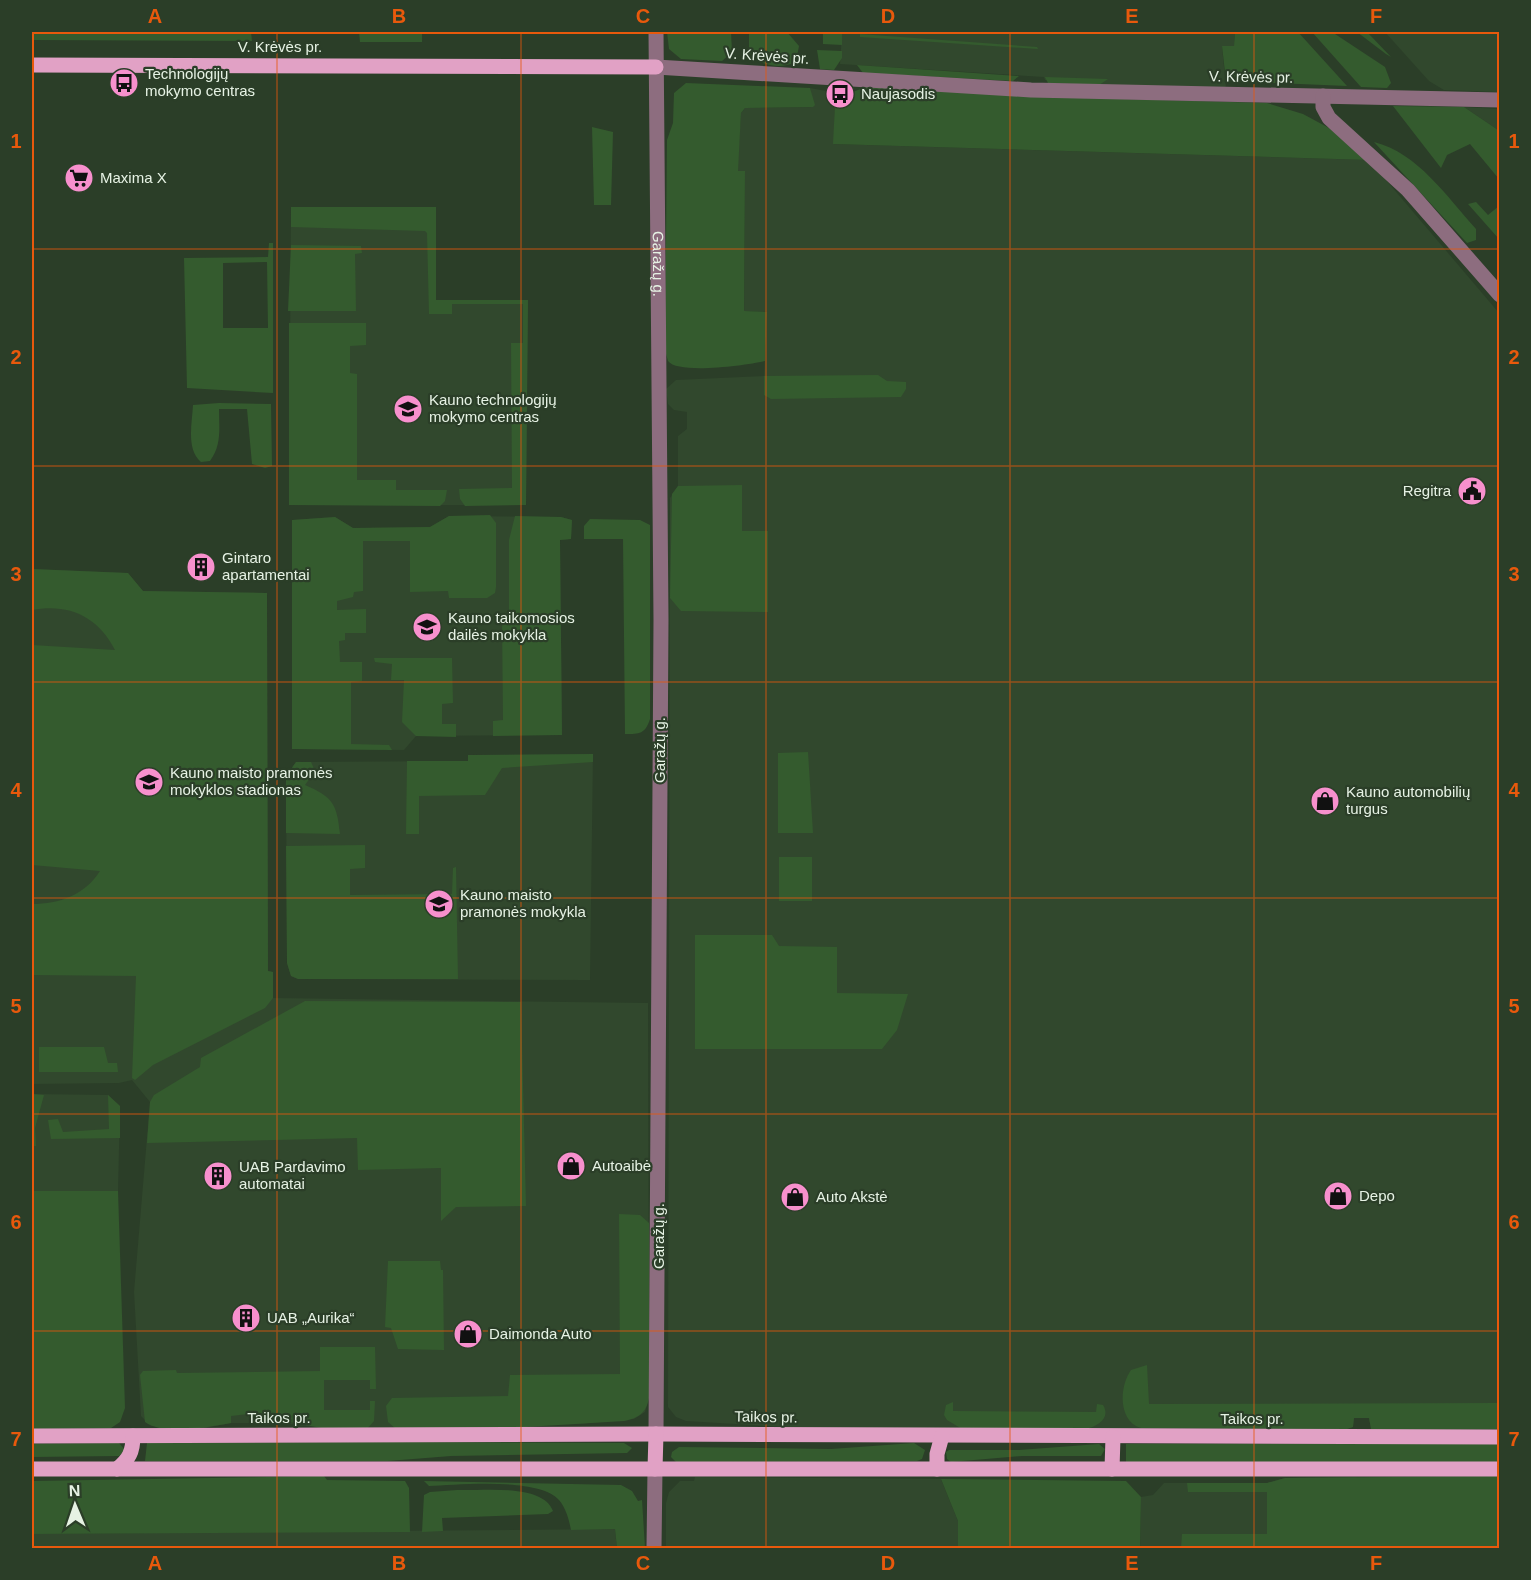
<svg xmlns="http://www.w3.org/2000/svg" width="1531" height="1580" font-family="Arial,sans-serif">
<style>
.built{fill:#31482d}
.green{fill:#345b2e;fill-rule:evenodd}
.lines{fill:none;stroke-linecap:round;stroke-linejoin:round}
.minor{stroke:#8d6d7f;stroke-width:15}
.major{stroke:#e1a1c5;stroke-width:15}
.grid{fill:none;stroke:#e8590c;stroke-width:1.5;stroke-opacity:0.55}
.labels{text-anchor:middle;stroke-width:4.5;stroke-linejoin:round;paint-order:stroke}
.street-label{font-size:15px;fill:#e6f2e4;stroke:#2b3e28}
.poi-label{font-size:15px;fill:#e6f2e4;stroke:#2b3e28;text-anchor:start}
.neatline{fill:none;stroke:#e8590c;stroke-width:2}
.grid-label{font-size:20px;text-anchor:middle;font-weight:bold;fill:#e8590c}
</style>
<rect width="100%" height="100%" fill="#2b3e28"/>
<g class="built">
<path d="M829,32h406l-1,14h-12l4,42 -127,-3 -54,-5 -1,-3 -204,-13 2,-31z"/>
<path d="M1385,32h114v60l-55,-2 -15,-9z"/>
<path d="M810,88l16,3 -1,7 10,6 -1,40 535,16 130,153v1116h-128l-2,-11h-15l-1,9 -6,2 -546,-1 -115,-7 -10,-4 -8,-10 2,-909 8,-12v-50l9,-7v-17l-13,-2 -6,-6 -2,-15 10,-9 88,-4 3,-64 -23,-1 1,-140h-8l4,-58 4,-5 68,-1z"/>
<path d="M1464,107l35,2v23l-1,-2z"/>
<path d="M291,207h145v93h92l-2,205h-237z"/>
<path d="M449,516l112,1 11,3 -1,19 -11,1 2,195 -146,1 -12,14 -112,-1v-229l43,-3 18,11 77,-1z"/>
<path d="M32,569l96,4 15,18 124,2 1,378 5,1v26l375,5 1,395 -4,14 -11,7 -55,5 -183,5 -93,-3 -19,-3h-53l-26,5 -54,-2 -10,-10 -7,-124 16,-190 -18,-22 -13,3 -87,1z"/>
<path d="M593,754l-3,226 -292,-1 -7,-3 -4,-13 -1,-187 10,-14 172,-1v-6z"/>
<path d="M32,1094l76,1 12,11 -2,85 -86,217z"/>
<path d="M695,1477l246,2 17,42v27h-292v-45l3,-11 11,-11h14z"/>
<path d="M1355,1477l144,71h-359l1,-51 12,-2 11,-12h103l18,-5z"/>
<path d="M615,1529l2,19h-585v-14z"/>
</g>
<g class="green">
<path d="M32,32h219l1,9 -220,-1z"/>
<path d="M359,32h63v10h-62z"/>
<path d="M447,32h169l-169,1z"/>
<path d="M667,32h64l1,20 -10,9 -41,-2 -12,-10z"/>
<path d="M749,32h38l12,14 -3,16c-15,7 -30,4 -44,-4l-3,-8z"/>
<path d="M823,32l19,1v12l-19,-1z"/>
<path d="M1235,32h63l49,54 -121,-5 -4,-35h12z"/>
<path d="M1312,32h20l53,35 6,16 -4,5 -26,-1z"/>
<path d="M1357,32h10l24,25 -5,-3z"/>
<path d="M860,34l177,13 1,2 -178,-12z"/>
<path d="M817,50l25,1v7l-8,12 -14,-1z"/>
<path d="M857,65l162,11 -6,5 -150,-8z"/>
<path d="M1045,77l63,2 -9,6 -51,-2z"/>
<path d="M686,83l124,5 5,17 -2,2 -68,1 -4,5 -3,58h7l-1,140 23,1 -2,49c-17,4 -87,14 -97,0l-3,-11 2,-210 6,-17 1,-30z"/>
<path d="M867,87l219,11 181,5 36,11 26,14 40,32 -536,-16 2,-40 -10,-6 1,-7 23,2z"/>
<path d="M1393,106l71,1 34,23 1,49 -29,-35 -23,11 -6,13z"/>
<path d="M592,127l21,5 -2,73h-17z"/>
<path d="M1374,142c44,11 73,55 102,87v11l-9,3z"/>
<path d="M1476,202l12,13 11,-9v33l-31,-35z"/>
<path d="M291,207h145v93h92l-2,205 -61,1 -5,-7 -1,-10 53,-1 -1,-145h12v-39h-71v10h-23l-2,-81 -2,-2 -134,-4z"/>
<path d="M269,243h4v150l-86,-5 -3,-130 84,-1zM267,262l1,66h-45v-65z"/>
<path d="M291,245l70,1 1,7 -7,1 1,57h-68z"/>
<path d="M289,323h77v22l-16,1v27l7,1v106h39v10h51l-2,11 -5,5 -151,-1z"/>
<path d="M878,375l9,6 19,1v7l-5,8 -130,2 -7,-4v-19z"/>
<path d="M219,403l52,1 1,62 -7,2 -13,-4 -5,-55h-28c0,19 3,36 -9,52l-9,1c-15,-13 -9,-38 -8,-57z"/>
<path d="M742,485v46h26v81l-87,-1 -11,-13 2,-104 6,-8z"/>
<path d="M490,515l6,8v64l-1,6 -8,5h-38l-1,-7 -38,1v-51h-47v50l-9,1 -1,5 -16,4v9l29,-1v24h-21v7l-6,1 1,21h22v19l-11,1v62l38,1 3,5 -100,-1v-229l43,-3 18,11 77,-1 19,-11z"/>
<path d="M515,516l46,1 11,3 -1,19 -11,1 2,195 -69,1v-15l10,-1 -1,-101 7,-7v-72z"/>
<path d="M590,519l50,1 10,5v194c-5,15 -10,15 -25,15l-2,-195h-39v-13z"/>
<path d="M32,569l96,4 15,18 124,2 1,378 5,1v26l-8,10 -112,57 -18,15 -3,-2 4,-102 -104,-1v-71c27,0 53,-9 68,-33l-68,-6v-220l83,5c-17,-34 -47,-47 -83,-40z"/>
<path d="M374,658h78l1,45 -11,1v20h14v13l-40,-1 -14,-14 2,-42h-13l1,-16 -17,-2z"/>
<path d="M808,752l5,81h-35v-80z"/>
<path d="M593,754v8l-91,6 -17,27 -66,1v38h-13l1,-73h61v-6z"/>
<path d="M296,762h15l4,9 -10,14c28,12 32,19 35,49l-54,-1v-57z"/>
<path d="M365,845v23l-15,1v26l102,-1 1,-26 3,-1 2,112h-160l-7,-3 -4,-13 -1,-117z"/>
<rect x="779" y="857" width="33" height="44"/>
<path d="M695,935h77l7,11 58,1v46l71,1 -11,36 -15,19h-187z"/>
<path d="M305,1001l216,1 5,204 -70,1 -15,14v-53l-83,2 -1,-32 -210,5 3,-41 4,-7 46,-28 1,-9z"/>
<path d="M39,1047h65l4,16h9l1,9h-79z"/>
<path d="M32,1094l12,1 -9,33 1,18h-4z"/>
<path d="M108,1095l12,11v32l-69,1 -3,-19 10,-1 5,13 46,-3z"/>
<path d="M32,1191h86l7,217 -5,14 -9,6 -79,1z"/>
<path d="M619,1214l21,1 9,8v175c-3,15 -10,20 -25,23l-114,7 -114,1 -8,-7 -2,-16 6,-8 116,-2 2,-21 110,-1z"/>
<path d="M388,1261h52l1,9h2l1,80 -46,-1 -7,-21 -6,-1z"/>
<path d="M320,1347h55l1,42h-6v-9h-46v30h46v-9h5l-1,20 -7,8 -46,-1 -56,-11h-17v-3l-17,2v7c-22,4 -67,13 -86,-1l-5,-47 3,-4 33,-1 1,3 143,-2z"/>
<path d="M1147,1365l2,39 350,-1v26l-125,1 -3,-1 -2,-11h-15l-1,9 -6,2 -206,-1c-23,-7 -22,-41 -10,-58z"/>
<path d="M953,1402v9l143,1 1,-8 6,1c8,13 -5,21 -17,24h-124l-15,-9 -3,-5 2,-10z"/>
<path d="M396,1442l228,1 8,5 -5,5 -176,3 -63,5h-243l2,-18z"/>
<path d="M119,1443l6,7 -6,6 -87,1v-13z"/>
<path d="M914,1443l11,7 -3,9 -5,2 -241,1 -5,-5 1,-5 7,-5 152,2z"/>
<path d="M1099,1444l6,5 -4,7h-79l-71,6 -4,-3 -1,-7 3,-2h70z"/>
<path d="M1126,1444h373l1,18h-374z"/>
<path d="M324,1476l3,4 78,1 4,7 1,44 -378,2v-53z"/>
<path d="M1499,1476v72h-318l1,-14h85v-42h-79l-1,-9h80l18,-5z"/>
<path d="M941,1479l185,2 15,16 -1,51h-182v-27z"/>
<path d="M424,1481l197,4 11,6 6,10 4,-1 3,48h-28l-2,-19 -44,1c-2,-10 -5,-22 -12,-30 -20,-23 -101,-15 -130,-14z"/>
<path d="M457,1490c26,1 86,-7 96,21l-5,3 -106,4 1,13 -21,1 2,-37 6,-3z"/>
</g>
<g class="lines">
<g class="minor">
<path id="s1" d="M656,32l5,587 -5,815"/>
<path d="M656,67l375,23 469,10"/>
<path d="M1323,96v11l6,11 79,72 92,105"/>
<path d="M654,1548l1,-79"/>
</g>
<g class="major">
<path d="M32,65l624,2"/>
<path d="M32,1436l624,-2 844,3"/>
<path d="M32,1469h1468"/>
<path d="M117,1469c12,-10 16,-17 16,-33"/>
<path d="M655,1469l1,-35"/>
<path d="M937,1469v-15l5,-18"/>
<path d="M1112,1469l1,-32"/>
</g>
</g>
<path class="grid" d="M277,32v1516M521,32v1516M766,32v1516M1010,32v1516M1254,32v1516M32,249h1468M32,466h1468M32,682h1468M32,898h1468M32,1114h1468M32,1331h1468"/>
<defs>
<g id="bus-disc" transform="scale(1.5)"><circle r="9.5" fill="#f790cd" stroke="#2b3e28"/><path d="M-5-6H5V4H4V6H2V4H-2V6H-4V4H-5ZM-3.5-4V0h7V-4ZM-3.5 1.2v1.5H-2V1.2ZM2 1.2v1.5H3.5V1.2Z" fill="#111"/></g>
<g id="supermarket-disc" transform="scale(1.5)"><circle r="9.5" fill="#f790cd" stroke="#2b3e28"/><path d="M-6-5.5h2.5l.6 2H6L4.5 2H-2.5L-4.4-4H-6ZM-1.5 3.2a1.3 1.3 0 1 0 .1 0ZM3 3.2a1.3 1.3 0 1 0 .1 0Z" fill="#111"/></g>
<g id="university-disc" transform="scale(1.5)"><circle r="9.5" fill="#f790cd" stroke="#2b3e28"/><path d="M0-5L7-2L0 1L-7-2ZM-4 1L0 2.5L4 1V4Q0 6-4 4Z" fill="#111"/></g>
<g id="civic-disc" transform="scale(1.5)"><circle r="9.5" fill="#f790cd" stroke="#2b3e28"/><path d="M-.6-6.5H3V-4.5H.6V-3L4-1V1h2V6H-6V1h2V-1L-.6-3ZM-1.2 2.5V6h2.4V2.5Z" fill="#111"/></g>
<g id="building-disc" transform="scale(1.5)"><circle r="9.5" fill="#f790cd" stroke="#2b3e28"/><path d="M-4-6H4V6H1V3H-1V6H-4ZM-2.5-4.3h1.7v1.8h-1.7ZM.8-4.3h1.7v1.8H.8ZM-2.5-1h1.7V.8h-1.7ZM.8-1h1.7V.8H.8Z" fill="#111"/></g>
<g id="school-disc" transform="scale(1.5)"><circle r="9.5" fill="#f790cd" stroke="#2b3e28"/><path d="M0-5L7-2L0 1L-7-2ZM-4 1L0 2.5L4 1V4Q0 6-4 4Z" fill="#111"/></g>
<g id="shop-disc" transform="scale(1.5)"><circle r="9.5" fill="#f790cd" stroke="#2b3e28"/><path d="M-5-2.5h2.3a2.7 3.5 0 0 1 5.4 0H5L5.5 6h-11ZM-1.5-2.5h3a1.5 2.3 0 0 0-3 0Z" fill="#111"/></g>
</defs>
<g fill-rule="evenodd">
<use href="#bus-disc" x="124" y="83"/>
<use href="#bus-disc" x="840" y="94"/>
<use href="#supermarket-disc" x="79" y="178"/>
<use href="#university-disc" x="408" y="409"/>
<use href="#civic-disc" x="1472" y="491"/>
<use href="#building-disc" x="201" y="567"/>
<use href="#university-disc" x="427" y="627"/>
<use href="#school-disc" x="149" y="782"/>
<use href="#shop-disc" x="1325" y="801"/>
<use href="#university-disc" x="439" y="904"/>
<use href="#shop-disc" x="571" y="1166"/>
<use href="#building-disc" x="218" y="1176"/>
<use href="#shop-disc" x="1338" y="1196"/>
<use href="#shop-disc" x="795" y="1197"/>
<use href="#building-disc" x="246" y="1318"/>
<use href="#shop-disc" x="468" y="1334"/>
</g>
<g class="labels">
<g class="street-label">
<text x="280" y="52">V. Krėvės pr.</text>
<text transform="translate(767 56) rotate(4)" y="5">V. Krėvės pr.</text>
<text transform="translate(1251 77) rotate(1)" y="5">V. Krėvės pr.</text>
<text dy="5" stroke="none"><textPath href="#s1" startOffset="232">Garažų g.</textPath></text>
<text transform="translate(660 750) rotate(-90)" y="5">Garažų g.</text>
<text transform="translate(659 1236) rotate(-90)" y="5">Garažų g.</text>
<text transform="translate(766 1417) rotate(1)" y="5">Taikos pr.</text>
<text x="279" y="1423">Taikos pr.</text>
<text x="1252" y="1424">Taikos pr.</text>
</g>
<g class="poi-label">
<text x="145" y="79">Technologijų<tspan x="145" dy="17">mokymo centras</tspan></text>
<text x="861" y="99">Naujasodis</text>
<text x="100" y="183">Maxima X</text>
<text x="429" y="405">Kauno technologijų<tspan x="429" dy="17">mokymo centras</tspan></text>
<text x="1451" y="496" text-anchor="end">Regitra</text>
<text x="222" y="563">Gintaro<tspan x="222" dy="17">apartamentai</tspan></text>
<text x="448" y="623">Kauno taikomosios<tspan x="448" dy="17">dailės mokykla</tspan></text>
<text x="170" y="778">Kauno maisto pramonės<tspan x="170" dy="17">mokyklos stadionas</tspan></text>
<text x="1346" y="797">Kauno automobilių<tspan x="1346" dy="17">turgus</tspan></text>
<text x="460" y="900">Kauno maisto<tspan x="460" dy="17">pramonės mokykla</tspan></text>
<text x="592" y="1171">Autoaibė</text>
<text x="239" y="1172">UAB Pardavimo<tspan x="239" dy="17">automatai</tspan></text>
<text x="1359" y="1201">Depo</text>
<text x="816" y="1202">Auto Akstė</text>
<text x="267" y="1323">UAB „Aurika“</text>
<text x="489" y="1339">Daimonda Auto</text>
</g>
</g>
<rect width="1531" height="1580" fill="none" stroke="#2b3e28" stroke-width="66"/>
<g transform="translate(75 1505) rotate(358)" stroke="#2b3e28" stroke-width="4.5" paint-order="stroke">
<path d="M0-4.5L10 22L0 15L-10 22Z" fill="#e6f2e4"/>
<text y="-9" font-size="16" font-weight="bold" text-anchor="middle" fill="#e6f2e4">N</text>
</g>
<rect x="33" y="33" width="1465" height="1514" class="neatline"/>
<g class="grid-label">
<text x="155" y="23">A</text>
<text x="399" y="23">B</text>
<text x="643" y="23">C</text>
<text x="888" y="23">D</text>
<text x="1132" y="23">E</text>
<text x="1376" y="23">F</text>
<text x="16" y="148">1</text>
<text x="1514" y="148">1</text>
<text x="16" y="364">2</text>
<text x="1514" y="364">2</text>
<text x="16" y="581">3</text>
<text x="1514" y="581">3</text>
<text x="16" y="797">4</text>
<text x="1514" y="797">4</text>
<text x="16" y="1013">5</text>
<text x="1514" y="1013">5</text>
<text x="16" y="1229">6</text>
<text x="1514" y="1229">6</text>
<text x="16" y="1446">7</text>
<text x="1514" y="1446">7</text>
<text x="155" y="1570">A</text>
<text x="399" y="1570">B</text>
<text x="643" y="1570">C</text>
<text x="888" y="1570">D</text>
<text x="1132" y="1570">E</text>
<text x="1376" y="1570">F</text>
</g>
</svg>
